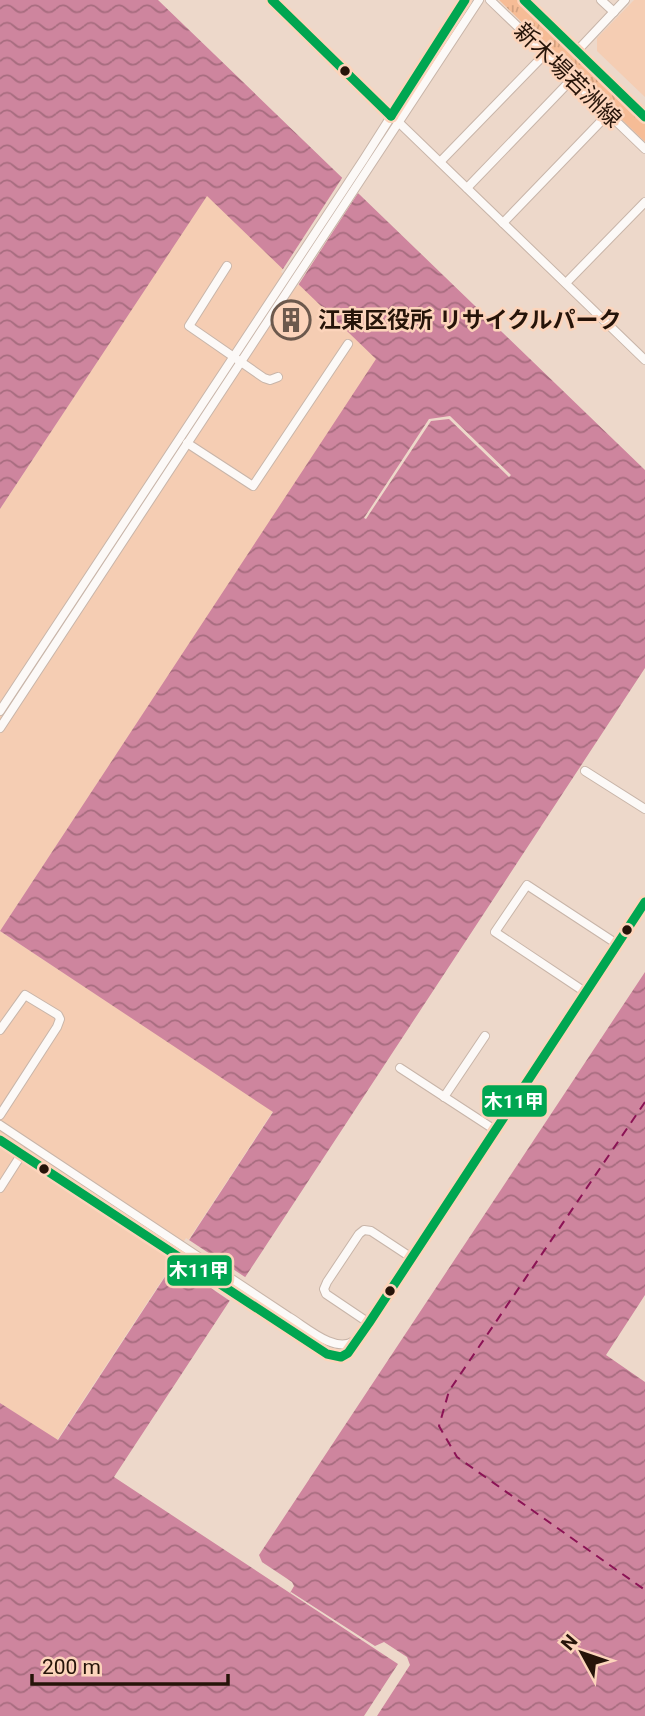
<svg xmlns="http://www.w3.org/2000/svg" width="645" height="1716" font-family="Roboto,'Noto Sans JP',sans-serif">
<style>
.built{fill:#f5cdb3}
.grass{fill:url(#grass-tufts)}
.water{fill:url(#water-waves)}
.pier{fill:#edd8ca}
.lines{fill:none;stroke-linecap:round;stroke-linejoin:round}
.ferry{stroke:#8b1355;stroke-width:2;stroke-dasharray:9 7;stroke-linecap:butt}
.minor-casing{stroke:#c8b5a9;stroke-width:10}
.minor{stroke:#fcf9f7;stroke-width:8}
.bus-1-casing{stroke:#fcd4bb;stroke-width:14}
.bus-1{stroke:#00a651;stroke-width:9}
.bus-dot{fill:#261409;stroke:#fcd4bb;stroke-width:2.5}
.labels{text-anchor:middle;stroke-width:5;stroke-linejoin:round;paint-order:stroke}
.street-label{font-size:23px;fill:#261409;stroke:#fcd4bb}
.poi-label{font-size:23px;font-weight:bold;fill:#261409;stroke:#fcd4bb;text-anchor:start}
.line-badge{stroke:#fcd4bb;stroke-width:2.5}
.badge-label{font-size:19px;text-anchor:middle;font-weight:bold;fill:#fff}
</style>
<defs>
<pattern id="grass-tufts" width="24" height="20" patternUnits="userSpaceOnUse" patternTransform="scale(1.75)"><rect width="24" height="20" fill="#f6bc96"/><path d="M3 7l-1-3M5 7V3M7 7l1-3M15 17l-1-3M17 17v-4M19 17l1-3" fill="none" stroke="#d3a180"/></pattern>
<pattern id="water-waves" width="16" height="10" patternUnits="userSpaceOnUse" patternTransform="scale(1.75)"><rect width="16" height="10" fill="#ce859e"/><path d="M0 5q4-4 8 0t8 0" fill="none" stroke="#a76c7f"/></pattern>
</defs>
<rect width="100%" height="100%" fill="#edd8ca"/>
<g class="built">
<path d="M634,0h11v97l-48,-46v-13z"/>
<path d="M207,195l170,164 -377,572 273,180 -216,329 -57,-37v-894z"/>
</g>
<path class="grass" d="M499,0h21l125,122v20z"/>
<path class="water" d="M0,0h158l487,470v198l-531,809 176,116 4,-7 -2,-4 -30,-20 -3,-7 2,-3 384,-580v323l-39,60 39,27v334h-645v-313l58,37 215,-328 -273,-181 376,-572 -169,-163 -207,313z"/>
<g class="pier">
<path d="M344,175l16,15 -63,97 -16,-15z"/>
<path d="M450,416l61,59 -2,2 -60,-58 -18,2 -65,98 -2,-1 65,-99z"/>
<path d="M186,1238l62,41 -15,24 -62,-42z"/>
<path d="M291,1592l84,54 9,-4 23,15 3,8 -33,51h-13l34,-52 -108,-71z"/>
</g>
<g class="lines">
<path class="ferry" d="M645,1102l-196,289 -10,35 18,31 188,133"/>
<g class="minor-casing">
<g id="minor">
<path d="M272,0l373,360"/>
<path d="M490,0l155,149"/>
<path d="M524,0l121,117"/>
<path d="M601,0l13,12"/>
<path d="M577,51l48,-51"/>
<path d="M440,162l106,-109"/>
<path d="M467,188l105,-109"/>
<path d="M503,223l105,-109"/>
<path d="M227,266l-38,60 75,52 6,2 8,-3"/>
<path d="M566,283l79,-81"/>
<path d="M187,443l66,43 95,-142"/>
<path d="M0,711l364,-552 101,-159"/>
<path d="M0,728l479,-728"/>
<path d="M585,771l60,38"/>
<path d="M585,992l-90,-60 32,-47 90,59"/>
<path d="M0,1030l25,-35 33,20 2,4 -3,8 -57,88"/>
<path d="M400,1068l95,62"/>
<path d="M444,1097l41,-61"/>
<path d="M0,1125l289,192c17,10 46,37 65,24"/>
<path d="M0,1140l327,214 14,3 7,-4 21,-30 276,-421"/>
<path d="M0,1188l23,-36"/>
<path d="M369,1323l-43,-29 -2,-5 3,-7 32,-48 5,-4 7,1 41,27"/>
</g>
</g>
<use href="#minor" class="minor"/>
<g class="bus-1-casing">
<g id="bus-1">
<path d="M272,0l119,116"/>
<path d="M524,0l121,117"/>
<path d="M391,116l74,-116"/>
<path d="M0,1140l327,214 14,3 7,-4 21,-30 276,-421"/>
</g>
</g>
<use href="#bus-1" class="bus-1"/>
</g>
<defs>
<g id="building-ring" transform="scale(2.0125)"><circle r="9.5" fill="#fcd4bb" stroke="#6c594d" stroke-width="1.5"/><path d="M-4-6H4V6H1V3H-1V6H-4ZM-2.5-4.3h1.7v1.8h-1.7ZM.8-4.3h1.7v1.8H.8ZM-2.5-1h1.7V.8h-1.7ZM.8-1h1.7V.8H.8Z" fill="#6c594d"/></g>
</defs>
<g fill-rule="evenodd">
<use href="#building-ring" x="291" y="320"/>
</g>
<g class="bus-dot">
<circle cx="345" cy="71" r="6"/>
<circle cx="627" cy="930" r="6"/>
<circle cx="44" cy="1169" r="6"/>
<circle cx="390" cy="1291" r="6"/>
</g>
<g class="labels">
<g class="street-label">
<text transform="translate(568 75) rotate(44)" y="8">新木場若洲線</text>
</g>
<g class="poi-label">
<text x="318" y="328">江東区役所 リサイクルパーク</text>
</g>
</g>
<g class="line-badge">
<rect x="481" y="1084" width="67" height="34" rx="7" fill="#00a651"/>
<rect x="166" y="1254" width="67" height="33" rx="7" fill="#00a651"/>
</g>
<g class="badge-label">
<text x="514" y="1108">木11甲</text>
<text x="199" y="1277">木11甲</text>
</g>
<g transform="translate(582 1653) rotate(310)" stroke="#fcd4bb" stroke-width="5" paint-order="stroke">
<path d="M0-5L12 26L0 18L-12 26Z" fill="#261409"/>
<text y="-10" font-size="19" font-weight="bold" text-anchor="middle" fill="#261409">N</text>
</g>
<path d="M32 1674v10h196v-10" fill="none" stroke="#261409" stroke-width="3.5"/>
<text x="42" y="1674" font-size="21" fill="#261409" stroke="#fcd4bb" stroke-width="5" paint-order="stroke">200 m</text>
</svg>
